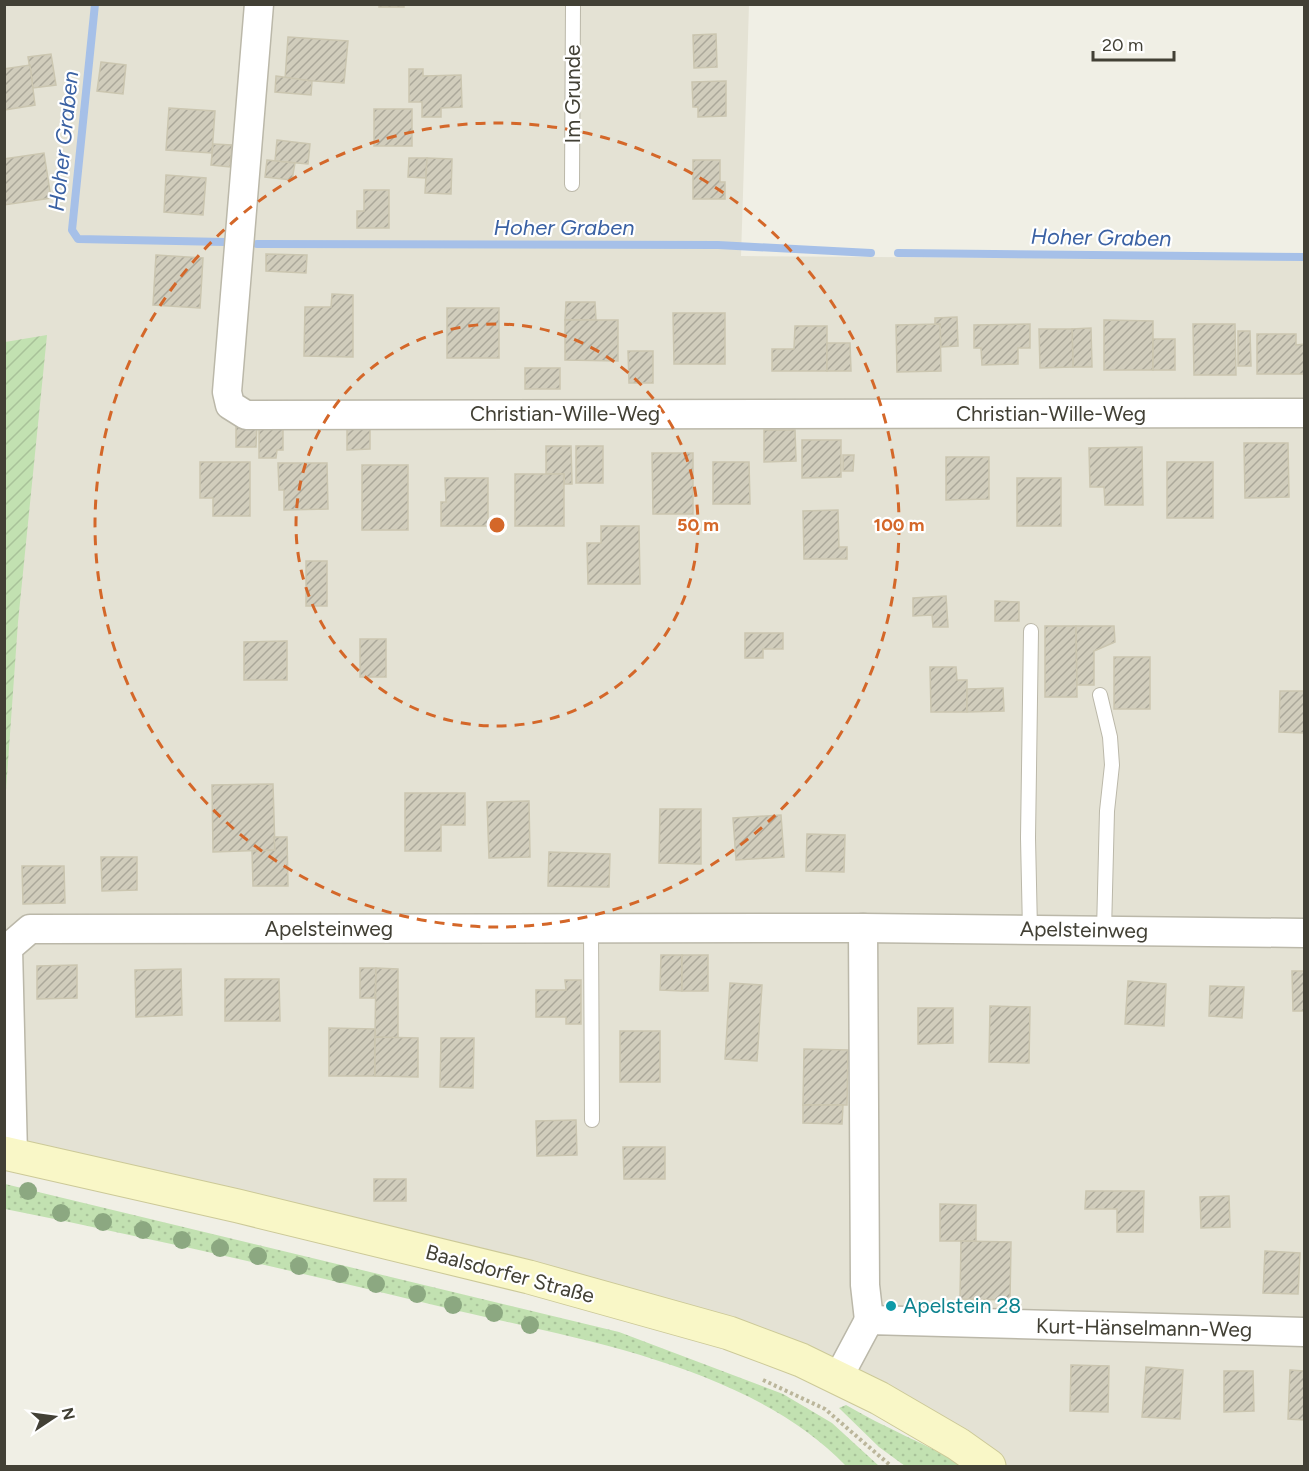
<svg xmlns="http://www.w3.org/2000/svg" width="1309" height="1471" font-family="Figtree,sans-serif">
<style>
.residential{fill:#e4e2d4}
.grass{fill:url(#grass-dots)}
.garden{fill:url(#garden-furrows)}
.lines{fill:none;stroke-linecap:round;stroke-linejoin:round}
.stream{stroke:#a6c0e8;stroke-width:8}
.building{fill:url(#building-hatch);stroke:#cbc6b0;stroke-width:1.5}
.service-casing{stroke:#bbb8a9;stroke-width:16}
.minor-casing{stroke:#bbb8a9;stroke-width:31}
.secondary-casing{stroke:#ccc998;stroke-width:35}
.path{stroke:#bbb69b;stroke-width:4;stroke-dasharray:3 3;stroke-linecap:butt}
.service{stroke:#fff;stroke-width:14}
.minor{stroke:#fff;stroke-width:28}
.secondary{stroke:#f9f7c7;stroke-width:33}
.tree{fill:#8ca881}
.ring{fill:none;stroke:#d46729;stroke-width:3;stroke-dasharray:10 8}
.culture-dot{fill:#0f9aa8;stroke:#fff;stroke-width:2}
.labels{text-anchor:middle;stroke-width:4.5;stroke-linejoin:round;paint-order:stroke}
.street-label{font-size:21px;fill:#424035;stroke:#fff}
.culture-label{font-size:21px;fill:#0d838f;stroke:#fff;text-anchor:start}
.water-label{font-size:22px;font-style:italic;fill:#3a61a3;stroke:#fff}
.centre{fill:#d46729;stroke:#fff;stroke-width:3}
.ring-label{font-size:18px;text-anchor:middle;font-weight:bold;fill:#d46729;stroke:#fff;stroke-width:4.5;stroke-linejoin:round;paint-order:stroke}
</style>
<defs>
<pattern id="grass-dots" width="8" height="8" patternUnits="userSpaceOnUse" patternTransform="scale(1.5)"><rect width="8" height="8" fill="#c2e1b1"/><path d="M2 2h.1M6 6h.1" fill="none" stroke="#a8c299" stroke-width="1.8" stroke-linecap="round"/></pattern>
<pattern id="garden-furrows" width="10" height="10" patternUnits="userSpaceOnUse" patternTransform="scale(1.5)"><rect width="10" height="10" fill="#c2e1b1"/><path d="M-1 1l2-2M0 10L10 0M9 11l2-2" fill="none" stroke="#a8c299"/></pattern>
<pattern id="building-hatch" width="6" height="6" patternUnits="userSpaceOnUse" patternTransform="scale(1.5)"><rect width="6" height="6" fill="#d1cdbc"/><path d="M-1 1l2-2M0 6l6-6M5 7l2-2" fill="none" stroke="#aba89a"/></pattern>
</defs>
<rect width="100%" height="100%" fill="#f0efe5"/>
<path class="residential" d="M4,5h745l-8,251 563,4v1206h-315l-188,-106 -796,-208z"/>
<g class="grass">
<path d="M5,1184l614,148 164,62 49,29 47,43h-33c-100,-103 -273,-127 -408,-160 -144,-35 -288,-68 -433,-97z"/>
<path d="M846,1405c39,23 80,39 119,61h-60l-26,-19 -40,-39z"/>
</g>
<path class="garden" d="M47,335l-29,287 -13,182v-462z"/>
<g class="lines">
<g class="stream">
<path d="M95,4l-23,226 6,9 147,3"/>
<path d="M257,244l461,1 153,8"/>
<path d="M898,253l406,4"/>
</g>
</g>
<g class="building">
<rect x="379" y="4" width="25" height="3"/>
<path d="M716,34l1,33 -23,1 -1,-33z"/>
<path d="M288,37l60,4 -4,42 -59,-4z"/>
<path d="M51,54l5,31 -23,3 -5,-31z"/>
<path d="M101,62l25,3 -3,29 -26,-3z"/>
<path d="M30,65l5,40 -31,5v-41z"/>
<path d="M409,69h14v7l38,-1 1,32 -21,1v9h-19v-15h-13z"/>
<path d="M276,76l36,5 -1,14 -36,-3z"/>
<path d="M726,81v35l-28,1v-10h-5l-1,-25z"/>
<path d="M169,108l46,3 -3,42 -46,-3z"/>
<rect x="374" y="109" width="38" height="37"/>
<path d="M277,140l33,4 -2,20 -33,-3z"/>
<path d="M213,144l19,1 -2,22 -19,-2z"/>
<path d="M44,153l7,45 -47,7v-46z"/>
<path d="M409,158h18l-1,20 -18,-1z"/>
<path d="M427,158l25,1 -1,35 -26,-1z"/>
<path d="M267,160l28,3 -3,17 -27,-3z"/>
<path d="M693,160h27v22h5v17h-32z"/>
<path d="M166,175l40,3 -3,37 -39,-3z"/>
<path d="M364,190h25v38h-32v-17h7z"/>
<path d="M266,254l41,1 -1,18 -40,-2z"/>
<path d="M156,255l47,3 -3,50 -47,-3z"/>
<path d="M332,294l21,1v62l-49,-1 1,-49h26z"/>
<path d="M566,302h29l1,18h-31z"/>
<rect x="447" y="308" width="52" height="50"/>
<path d="M673,313h52v51h-51z"/>
<path d="M957,317l1,29 -17,1 -1,-23 -5,1v-7z"/>
<path d="M565,320h53v41l-53,-1z"/>
<path d="M1104,320l49,1v49h-49z"/>
<path d="M940,324l1,47 -44,1 -1,-47z"/>
<path d="M1030,324v24h-12v16l-36,1 -1,-17h-7v-23z"/>
<path d="M1193,324h42l1,51h-42z"/>
<path d="M795,326h32v45h-55v-22h22z"/>
<path d="M1091,328l1,39h-19l-1,-38z"/>
<path d="M1039,329h33l1,38 -33,1z"/>
<path d="M1238,331h12l1,35h-13z"/>
<path d="M1257,334h39v11l8,-1v30h-47z"/>
<rect x="1153" y="339" width="22" height="31"/>
<path d="M827,343h23l1,28h-24z"/>
<path d="M628,351h25v32h-24z"/>
<rect x="525" y="368" width="35" height="21"/>
<path d="M259,423h24v27h-6l-1,8h-17z"/>
<path d="M236,424h21l-1,23h-20z"/>
<path d="M347,425h23v24l-23,1z"/>
<path d="M764,430h31l1,31 -32,1z"/>
<path d="M802,440h39v37l-39,1z"/>
<path d="M1244,443h44l1,54 -44,1z"/>
<path d="M546,446h25l1,38h-8v-10h-18z"/>
<rect x="576" y="446" width="27" height="37"/>
<path d="M1142,447l1,58h-38l-1,-18h-14l-1,-39z"/>
<path d="M652,453h41v61h-40z"/>
<path d="M843,455h11l-1,16h-10z"/>
<path d="M946,457h43v42l-43,1z"/>
<path d="M200,462h50v54h-37v-18h-13z"/>
<path d="M713,462h36l1,42h-37z"/>
<rect x="1167" y="462" width="46" height="56"/>
<path d="M278,463h49l1,46 -44,1v-20h-5z"/>
<rect x="362" y="465" width="46" height="65"/>
<rect x="515" y="474" width="49" height="52"/>
<path d="M445,478h43v48h-47v-24h5z"/>
<rect x="1017" y="478" width="44" height="48"/>
<path d="M838,510l1,37h8v12h-43l-1,-48z"/>
<path d="M601,526h38l1,58h-52l-1,-41h14z"/>
<rect x="306" y="561" width="21" height="45"/>
<path d="M946,596l2,31h-15l-1,-12 -19,1v-18z"/>
<path d="M995,601l24,1v19h-24z"/>
<path d="M1045,626h31l1,71h-32z"/>
<path d="M1076,626h38l1,16 -21,9v34h-17z"/>
<path d="M745,633h38v16h-20v9h-18z"/>
<rect x="360" y="639" width="26" height="38"/>
<path d="M287,641v39h-43v-38z"/>
<rect x="1114" y="657" width="36" height="52"/>
<path d="M930,667h26l1,13h10v32h-36z"/>
<path d="M1003,688l1,23 -37,1v-23z"/>
<path d="M1280,691h24v42l-25,-1z"/>
<path d="M273,784l2,66 -62,2 -1,-67z"/>
<path d="M405,793h60v32h-24v26h-36z"/>
<path d="M529,801l1,56 -41,1 -2,-56z"/>
<path d="M660,809h41v55l-42,-1z"/>
<path d="M781,815l3,42 -48,3 -3,-42z"/>
<path d="M807,834l38,1 -1,37 -38,-1z"/>
<path d="M274,837h13l1,49h-35l-1,-35 23,-1z"/>
<path d="M549,852l61,2 -1,33 -61,-1z"/>
<path d="M101,857h36v33l-35,1z"/>
<path d="M22,866h42l1,37 -42,1z"/>
<path d="M661,955h21v36l-22,-1z"/>
<rect x="682" y="955" width="26" height="36"/>
<path d="M77,965v33l-40,1v-33z"/>
<path d="M360,968h16l-1,30h-15z"/>
<path d="M376,968l22,1v69l-23,-1z"/>
<path d="M181,969l1,46 -46,2 -1,-47z"/>
<path d="M1292,971h12v40h-11z"/>
<path d="M225,979h54l1,42h-55z"/>
<path d="M565,980h16v44h-15v-7h-30v-27h30z"/>
<path d="M1128,981l38,3 -2,42 -39,-2z"/>
<path d="M730,983l32,2 -5,76 -32,-2z"/>
<path d="M1210,986l34,1 -2,31 -33,-2z"/>
<path d="M990,1006l40,1 -1,56 -40,-1z"/>
<path d="M918,1008h35v35l-35,1z"/>
<path d="M329,1028l46,1v47h-46z"/>
<rect x="620" y="1031" width="40" height="51"/>
<path d="M375,1037l43,1v39l-43,-1z"/>
<path d="M441,1038h33l-1,50 -33,-1z"/>
<path d="M804,1049l44,1 -1,55h-44z"/>
<path d="M803,1105h40l-1,19 -39,-1z"/>
<path d="M576,1120l1,35 -40,1 -1,-35z"/>
<path d="M623,1147h42v32h-41z"/>
<rect x="374" y="1179" width="32" height="22"/>
<path d="M1086,1191h58l-1,41h-26v-23h-32z"/>
<path d="M1229,1196l1,31 -29,1 -1,-31z"/>
<path d="M940,1204l36,1v36h-36z"/>
<path d="M961,1241l50,1 -1,58 -50,-1z"/>
<path d="M1265,1251l35,2 -2,41 -35,-1z"/>
<path d="M1071,1365l38,1 -1,46 -38,-1z"/>
<path d="M1146,1367l37,3 -3,49 -38,-2z"/>
<path d="M1290,1370l14,1v49l-16,-1z"/>
<path d="M1224,1371h29l1,40 -30,1z"/>
</g>
<g class="lines">
<g class="service-casing">
<g id="service">
<path d="M572,184l1,-180"/>
<path d="M1100,695l10,42 2,28 -5,46 -3,120"/>
<path d="M591,928l1,192"/>
<path d="M1030,930l-2,-92 3,-207"/>
</g>
</g>
<g class="minor-casing">
<g id="minor">
<path d="M259,4l-32,388 3,13 16,10 1058,-2"/>
<path d="M863,928l2,357 4,35"/>
<path d="M13,1155l-5,-207 22,-19 833,-1 441,5"/>
<path d="M838,1378l31,-58 435,12"/>
</g>
</g>
<g class="secondary-casing">
<path id="secondary" d="M4,1153l234,53 291,71 200,56 72,27 78,38 79,46 31,22"/>
</g>
<path class="path" d="M763,1380l62,29 66,57"/>
<use href="#service" class="service"/>
<use href="#minor" class="minor"/>
<use href="#secondary" class="secondary"/>
</g>
<g class="tree">
<circle cx="28" cy="1191" r="9"/>
<circle cx="61" cy="1213" r="9"/>
<circle cx="103" cy="1222" r="9"/>
<circle cx="143" cy="1230" r="9"/>
<circle cx="182" cy="1240" r="9"/>
<circle cx="220" cy="1248" r="9"/>
<circle cx="258" cy="1256" r="9"/>
<circle cx="299" cy="1266" r="9"/>
<circle cx="340" cy="1274" r="9"/>
<circle cx="376" cy="1284" r="9"/>
<circle cx="417" cy="1294" r="9"/>
<circle cx="453" cy="1305" r="9"/>
<circle cx="494" cy="1313" r="9"/>
<circle cx="530" cy="1325" r="9"/>
</g>
<g class="ring">
<circle cx="497" cy="525" r="201"/>
<circle cx="497" cy="525" r="402"/>
</g>
<circle class="culture-dot" cx="891" cy="1306" r="6"/>
<g class="labels">
<g class="street-label">
<text transform="translate(573 94) rotate(-90)" y="7">Im Grunde</text>
<text x="565" y="421">Christian-Wille-Weg</text>
<text x="1051" y="421">Christian-Wille-Weg</text>
<text x="329" y="936">Apelsteinweg</text>
<text transform="translate(1084 930) rotate(1)" y="7">Apelsteinweg</text>
<text transform="translate(510 1274) rotate(15)" y="7">Baalsdorfer Straße</text>
<text transform="translate(1144 1328) rotate(1)" y="7">Kurt-Hänselmann-Weg</text>
</g>
<g class="culture-label">
<text x="903" y="1313">Apelstein 28</text>
</g>
<g class="water-label">
<text transform="translate(63 141) rotate(-84)" y="8">Hoher Graben</text>
<text x="564" y="235">Hoher Graben</text>
<text transform="translate(1101 237) rotate(1)" y="8">Hoher Graben</text>
</g>
</g>
<circle cx="497" cy="525" r="9" class="centre"/>
<g class="ring-label">
<text x="698" y="531">50 m</text>
<text x="899" y="531">100 m</text>
</g>
<rect width="1309" height="1471" fill="none" stroke="#424035" stroke-width="12"/>
<g transform="translate(54 1417) rotate(77)" stroke="#ffffff" stroke-width="4.5" paint-order="stroke">
<path d="M0-4.5L10 22L0 15L-10 22Z" fill="#424035"/>
<text y="-9" font-size="16" font-weight="bold" text-anchor="middle" fill="#424035">N</text>
</g>
<path d="M1093 51v9h81v-9" fill="none" stroke="#424035" stroke-width="3"/>
<text x="1102" y="51" font-size="18" fill="#424035" stroke="#ffffff" stroke-width="4.5" paint-order="stroke">20 m</text>
</svg>
